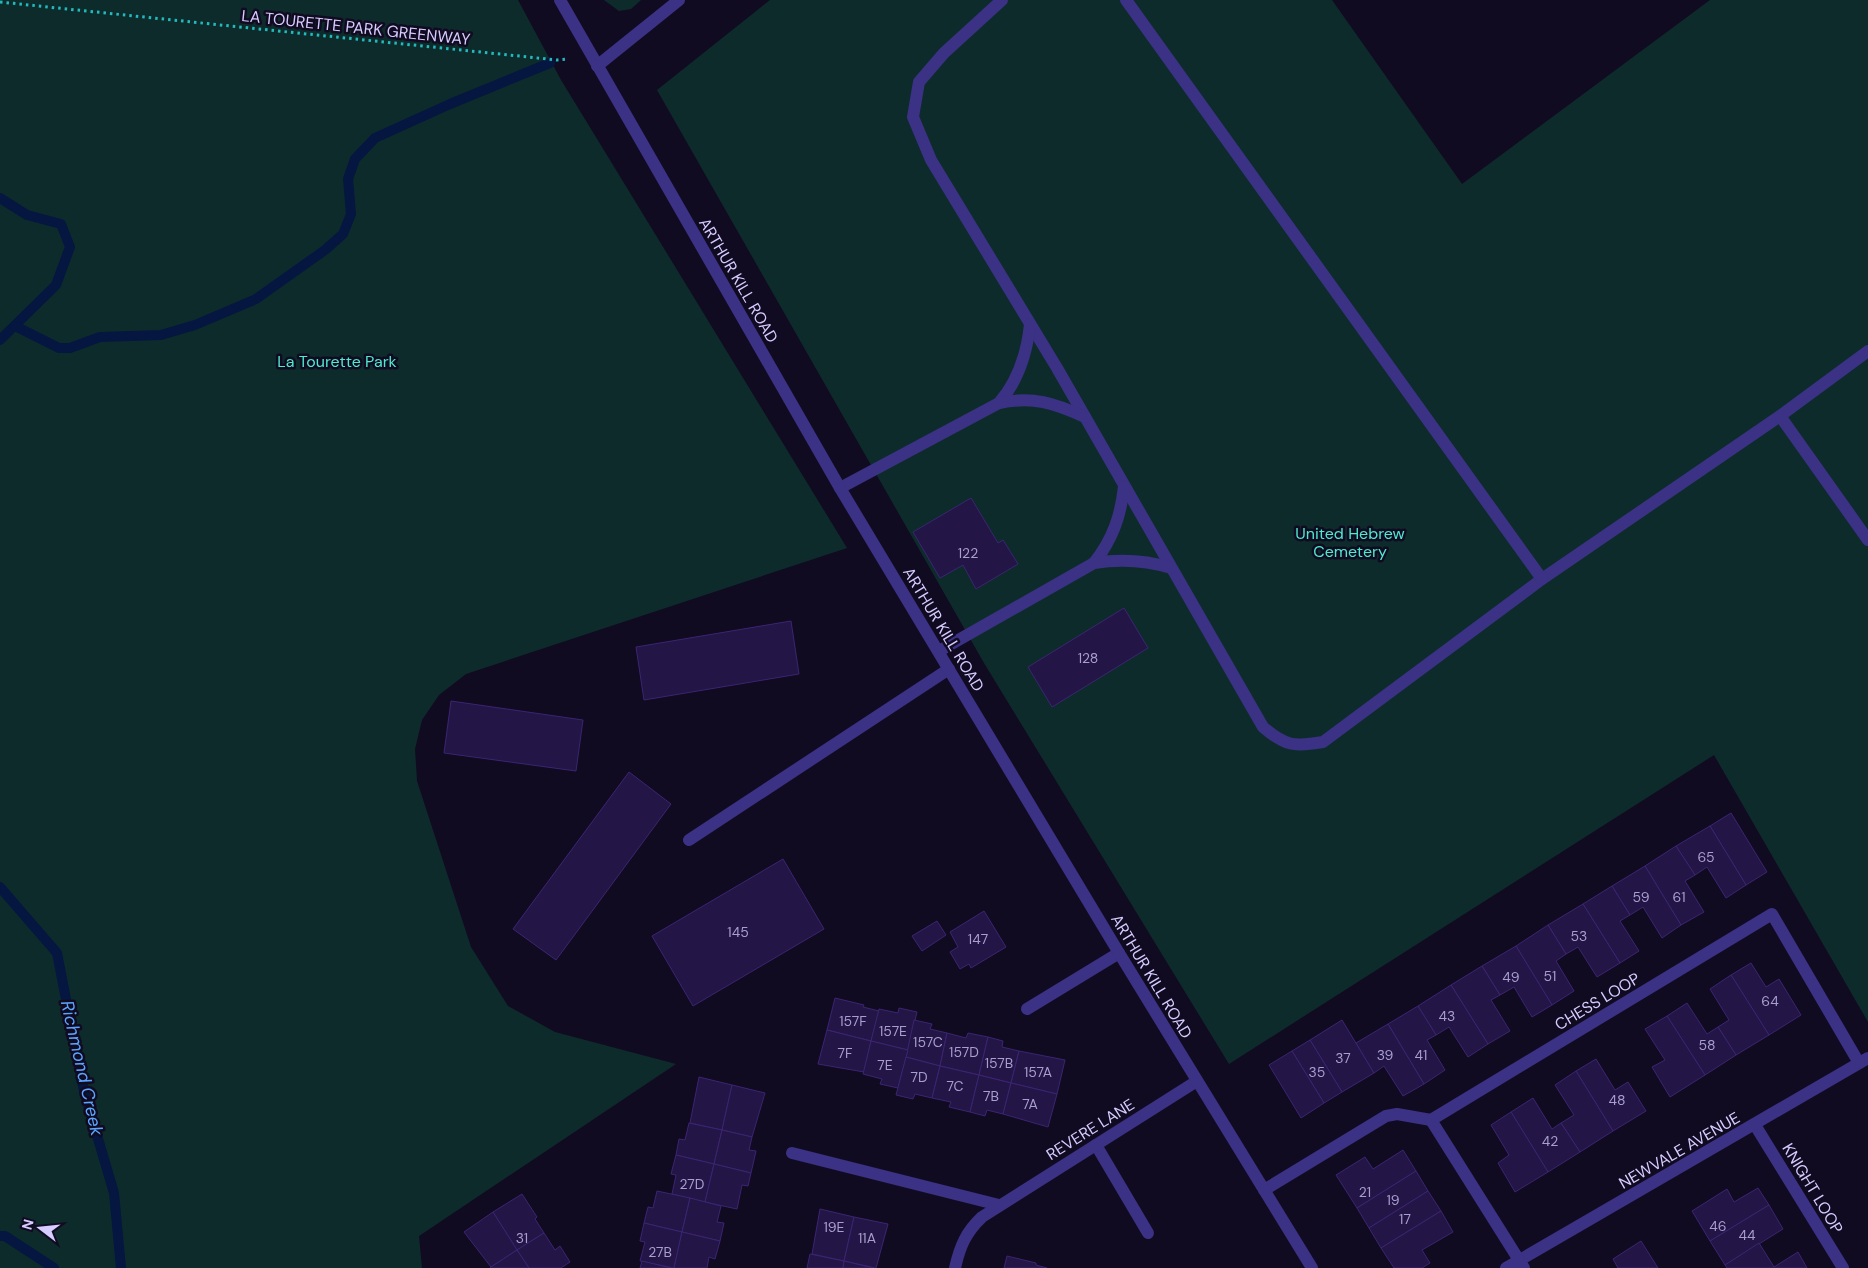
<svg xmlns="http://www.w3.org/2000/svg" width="1868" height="1268" font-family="'DM Sans',sans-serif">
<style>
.green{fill:#0e2b2c}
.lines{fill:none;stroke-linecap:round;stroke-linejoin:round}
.stream{stroke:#051641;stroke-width:10}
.building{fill:#231545;stroke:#3b2573}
.path{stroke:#22babd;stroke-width:3;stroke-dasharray:2.5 4;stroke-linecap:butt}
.service{stroke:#3b3185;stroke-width:12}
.minor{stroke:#3b3185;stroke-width:12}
.tertiary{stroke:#3b3185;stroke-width:12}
.labels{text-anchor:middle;stroke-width:5;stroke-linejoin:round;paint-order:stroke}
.number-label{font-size:14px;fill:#a99ed0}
.street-label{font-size:16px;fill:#d6ccff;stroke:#110b22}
.park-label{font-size:16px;fill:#4dead0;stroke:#110b22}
.water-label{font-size:18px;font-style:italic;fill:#5aa5ff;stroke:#110b22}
</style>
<rect width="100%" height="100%" fill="#110b22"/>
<g class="green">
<path d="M0,0h518l43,80 286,468 -381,126 -27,21 -17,25 -7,29 2,32 54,166 37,59 47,26 121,32 -257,172 3,32h-422z"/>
<path d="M604,0h37l-10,9 -12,2z"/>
<path d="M770,0h562l130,184 248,-184h158v1022l-154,-267 -485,309 -245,-401 -327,-573z"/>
</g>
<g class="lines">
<g class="stream">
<path d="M0,198l27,17 34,9 9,23 -14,38 -56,55"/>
<path d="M15,326l44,22h11l30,-11 61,-2 34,-10 61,-26 69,-49 18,-16 8,-20 -3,-35 7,-20 20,-21 75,-34 100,-41"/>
<path d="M0,887l57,66 27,138 30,102 7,75"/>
<path d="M0,1236h5l49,32"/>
</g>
</g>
<g class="building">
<path d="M971,498l27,45 5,-3 15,24 -42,25 -13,-24 -23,13 -27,-46z"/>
<path d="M1124,608l24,40 -96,59 -24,-40z"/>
<path d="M791,621l8,53 -155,26 -8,-53z"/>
<path d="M451,701l132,19 -7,51 -132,-18z"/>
<path d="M629,772l42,32 -115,156 -43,-31z"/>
<path d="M1731,813l36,59 -21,13 -36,-59z"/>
<path d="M1710,826l36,59 -20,13 -19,-31 -12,8 -19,-29z"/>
<path d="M1676,846l19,29 -10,6 19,31 -23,13 -36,-59z"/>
<path d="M783,859l41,70 -131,77 -41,-70z"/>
<path d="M1645,866l36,59 -19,13 -19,-31 -13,8 -18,-29z"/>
<path d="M1612,886l18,29 -10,6 19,30 -19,12 -37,-59z"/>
<path d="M1583,904l37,59 -23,14 -19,-30 -12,7 -18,-29z"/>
<path d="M984,911l22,36 -35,21 -2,-4 -9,5 -10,-17 8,-5 -8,-15z"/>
<path d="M937,921l9,14 -24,16 -10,-15z"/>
<path d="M1548,925l18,29 -10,7 18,30 -22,14 -36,-59z"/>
<path d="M1516,946l36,59 -20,12 -18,-30 -14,8 -18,-29z"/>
<path d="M1751,963l15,24 13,-8 22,36 -32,20 -38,-60z"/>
<path d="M1482,966l18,29 -9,5 19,31 -22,13 -37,-59z"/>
<path d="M1731,975l38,60 -33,20 -18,-28 11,-7 -19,-31z"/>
<path d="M1451,985l37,59 -20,13 -19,-30 -13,8 -18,-29z"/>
<path d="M835,998l29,7 -1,2 16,4 -8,30 -44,-11z"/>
<path d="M1687,1003l20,31 11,-7 18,28 -31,20 -38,-59z"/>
<path d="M1418,1006l18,29 -9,5 18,30 -21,14 -36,-60z"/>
<path d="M899,1008l18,4 -9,38 -37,-9 8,-32 19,4z"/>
<path d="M1667,1016l38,59 -35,22 -18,-30 13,-7 -20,-31z"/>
<path d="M914,1020l18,4 -2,5 17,4 -7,33 -34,-9z"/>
<path d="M1342,1020l32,53 -32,19 -32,-52z"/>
<path d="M1388,1024l36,60 -21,12 -19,-30 -10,7 -18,-30z"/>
<path d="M827,1030l44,11 -7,31 -46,-8z"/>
<path d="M947,1033l19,5 2,-5 20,4 -9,38 -39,-9z"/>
<path d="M988,1037l15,4 -1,6 17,4 -8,32 -32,-8z"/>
<path d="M1310,1040l32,52 -18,11 -32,-52z"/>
<path d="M871,1041l37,9 -10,38 -18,-4 2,-5 -19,-5z"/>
<path d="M1019,1051l46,9 -8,34 -46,-11z"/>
<path d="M1292,1051l32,52 -23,15 -32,-53z"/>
<path d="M906,1057l34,9 -8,32 -17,-4 -2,5 -17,-4z"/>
<path d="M1596,1059l19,31 13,-8 18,29 -33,20 -37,-60z"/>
<path d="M940,1066l39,9 -9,37 -21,-5 2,-5 -19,-4z"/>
<path d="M1576,1071l37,60 -33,21 -19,-29 13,-8 -19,-30z"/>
<path d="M979,1075l32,8 -8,31 -16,-4 -2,6 -15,-4z"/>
<path d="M699,1077l33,8 -10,45 -32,-7z"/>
<path d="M1011,1083l46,11 -9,33 -45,-13z"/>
<path d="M732,1085l33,8 -13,44 -30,-7z"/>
<path d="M1533,1098l19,31 9,-6 19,29 -32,20 -37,-60z"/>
<path d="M1511,1112l37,60 -33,20 -17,-29 11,-8 -18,-30z"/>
<path d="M689,1123l33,7 -8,34 -38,-9 3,-16 6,1z"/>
<path d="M722,1130l30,7 -3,13 7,1 -5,22 -37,-9z"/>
<path d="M1403,1150l13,21 -59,37 -21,-33 29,-18 8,12z"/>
<path d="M676,1155l38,9 -9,38 -33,-8 4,-19 -5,-1z"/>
<path d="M714,1164l37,9 -3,13 -6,-1 -5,24 -32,-7z"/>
<path d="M1416,1171l12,20 -59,37 -12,-20z"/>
<path d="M1758,1188l11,17 -59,36 -18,-30 35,-22 7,13z"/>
<path d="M657,1191l33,7 -8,34 -38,-9 4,-16 5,1z"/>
<path d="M1428,1191l13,20 -60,37 -12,-20z"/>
<path d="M522,1194l15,23 -2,2 9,14 -27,17 -24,-38z"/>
<path d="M690,1198l31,8 -4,16 7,1 -4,18 -38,-9z"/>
<path d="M1769,1205l14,24 -58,36 -15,-24z"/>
<path d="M820,1209l34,8 -10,44 -32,-7z"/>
<path d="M1441,1211l12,21 -31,18 8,13 -8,5h-28l-13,-20z"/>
<path d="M493,1212l24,38 -26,17 -27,-35z"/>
<path d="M854,1217l34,7 -12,44 -32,-7z"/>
<path d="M644,1223l38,9 -8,36 -34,-7 5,-19 -5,-1z"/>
<path d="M682,1232l38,9 -5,18 -6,-2 -2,11h-33z"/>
<path d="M544,1233l11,17 5,-4 10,16 -9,6h-32l-12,-18z"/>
<path d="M1641,1241l17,27h-40l-5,-9z"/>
<path d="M1759,1243l15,24 24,-15 9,16h-80l-2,-3z"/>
<path d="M517,1250l12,18h-39l1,-1z"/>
<path d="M810,1254l34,7 -1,7h-36z"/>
<path d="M1007,1256l29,7v2l11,3h-43z"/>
<path d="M642,1261l29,7h-31z"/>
<path d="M844,1261l29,7h-30z"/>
</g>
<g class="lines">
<path class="path" d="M0,2l557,58 11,-1"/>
<g class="service">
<path d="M1002,0l-58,53 -25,29 -6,35 18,43 126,208 206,359c22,19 31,20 60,15l219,-163 238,-163 88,-65"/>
<path d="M1126,0l416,579"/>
<path d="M999,403c20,-23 28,-50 31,-79"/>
<path d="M1780,416l88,124"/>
<path d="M840,488l159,-85c34,-7 55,0 86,14"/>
<path d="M1094,563c19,-24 27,-48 30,-77"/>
<path d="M939,651l155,-88c26,-4 51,-3 77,5"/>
<path d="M689,840l260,-171"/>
<path d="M1027,1009l92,-56"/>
<path d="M1096,1145l52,88"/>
</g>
<g class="minor">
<path d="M1755,1125l88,143"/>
<path d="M792,1153l207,52"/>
<path d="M1264,1190l122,-74 11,-2 34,6"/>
<path d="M955,1268c5,-22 11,-36 27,-51l215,-136"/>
<path d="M1506,1268l362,-210"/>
<path d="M1524,1268l-93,-148 341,-206 87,149"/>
</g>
<g class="tertiary">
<path d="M560,0l280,488 279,465 193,315"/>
<path d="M597,66l82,-66"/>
</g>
</g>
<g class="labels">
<g class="number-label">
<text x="968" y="558">122</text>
<text x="1088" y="663">128</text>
<text x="1706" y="862">65</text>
<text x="1641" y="902">59</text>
<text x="1679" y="902">61</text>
<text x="738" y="937">145</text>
<text x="1579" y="941">53</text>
<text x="978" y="944">147</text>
<text x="1550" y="981">51</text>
<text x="1511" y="982">49</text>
<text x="1770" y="1006">64</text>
<text x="1447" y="1021">43</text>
<text x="853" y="1026">157F</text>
<text x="893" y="1036">157E</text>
<text x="928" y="1047">157C</text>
<text x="1707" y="1050">58</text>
<text x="964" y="1057">157D</text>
<text x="845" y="1058">7F</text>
<text x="1385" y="1060">39</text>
<text x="1421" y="1060">41</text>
<text x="1343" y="1063">37</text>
<text x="999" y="1068">157B</text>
<text x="885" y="1070">7E</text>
<text x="1038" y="1077">157A</text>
<text x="1317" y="1077">35</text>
<text x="919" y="1082">7D</text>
<text x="955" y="1091">7C</text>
<text x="991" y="1101">7B</text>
<text x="1617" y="1105">48</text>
<text x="1030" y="1109">7A</text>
<text x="1550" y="1146">42</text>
<text x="692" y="1189">27D</text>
<text x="1365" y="1197">21</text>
<text x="1393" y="1205">19</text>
<text x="1405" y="1224">17</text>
<text x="1718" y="1231">46</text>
<text x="834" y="1232">19E</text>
<text x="1747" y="1240">44</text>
<text x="522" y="1243">31</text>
<text x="867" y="1243">11A</text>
<text x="660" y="1257">27B</text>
</g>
<g class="street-label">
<text transform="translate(356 27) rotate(6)" y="6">LA TOURETTE PARK GREENWAY</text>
<text transform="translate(739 280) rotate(60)" y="6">ARTHUR KILL ROAD</text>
<text transform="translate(944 629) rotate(59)" y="6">ARTHUR KILL ROAD</text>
<text transform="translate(1152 976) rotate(59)" y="6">ARTHUR KILL ROAD</text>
<text transform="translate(1597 1001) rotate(-31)" y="6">CHESS LOOP</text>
<text transform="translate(1090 1129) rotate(-32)" y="6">REVERE LANE</text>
<text transform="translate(1679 1150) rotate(-30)" y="6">NEWVALE AVENUE</text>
<text transform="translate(1813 1188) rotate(59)" y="6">KNIGHT LOOP</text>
</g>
<g class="park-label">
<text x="337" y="367">La Tourette Park</text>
<text x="1350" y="539">United Hebrew<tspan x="1350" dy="18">Cemetery</tspan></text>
</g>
<g class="water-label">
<text transform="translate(82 1068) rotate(77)" y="6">Richmond Creek</text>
</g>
</g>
<g transform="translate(40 1228) rotate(286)" stroke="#110b22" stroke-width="4" paint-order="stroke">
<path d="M0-4L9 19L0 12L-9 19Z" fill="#d6ccff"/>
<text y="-8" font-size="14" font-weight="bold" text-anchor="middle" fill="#d6ccff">N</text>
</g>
</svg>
